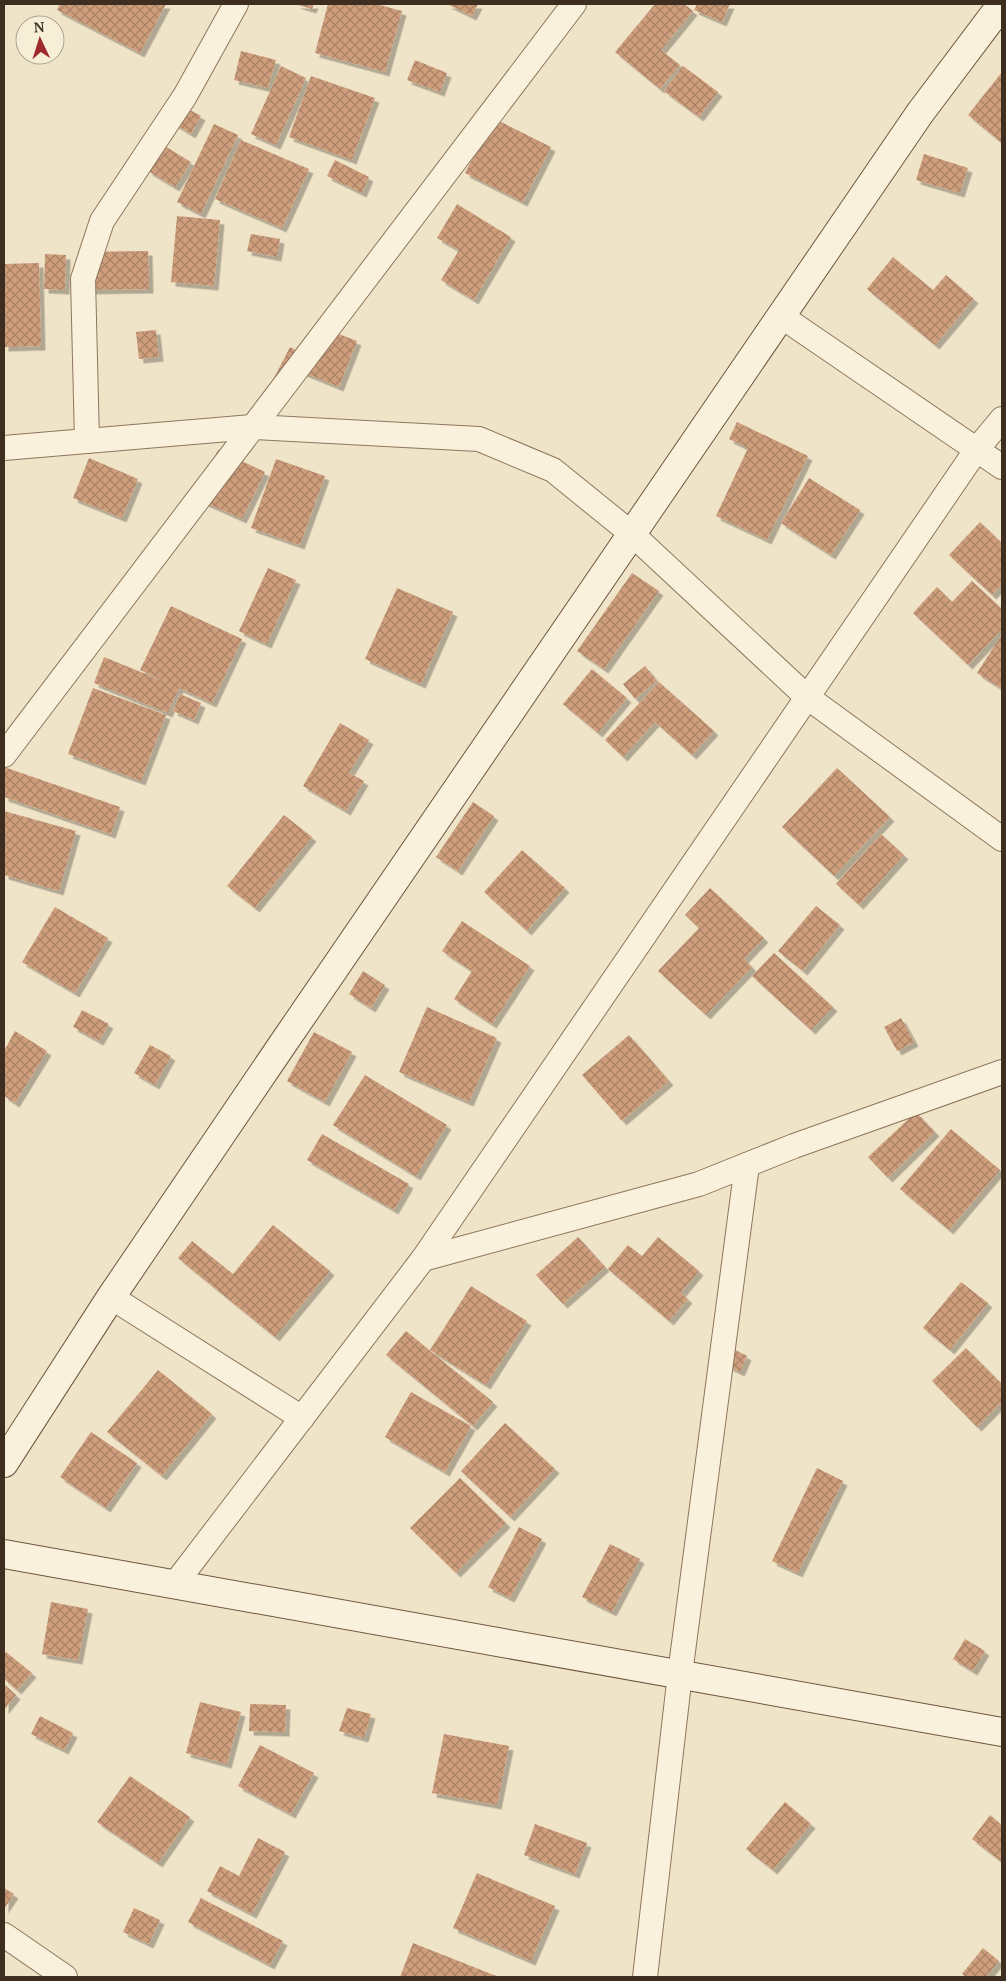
<svg xmlns="http://www.w3.org/2000/svg" width="1006" height="1981" font-family="'PT Serif',serif">
<style>
.building{fill:url(#building-cross-hatch);filter:url(#shadow)}
.lines{fill:none;stroke-linecap:round;stroke-linejoin:round}
.street-casing{stroke:#8d765c;stroke-width:26}
.secondary-casing{stroke:#6f573f;stroke-width:30}
.street{stroke:#faf1dc;stroke-width:24}
.secondary{stroke:#faf1dc;stroke-width:28}
</style>
<defs>
<pattern id="building-cross-hatch" width="8" height="8" patternUnits="userSpaceOnUse" patternTransform="scale(1.25)"><rect width="8" height="8" fill="#cf9f7d"/><path d="M0 0l8 8M0 8l8-8" fill="none" stroke="#a98266"/></pattern>
<filter id="shadow"><feDropShadow dx="4.5" dy="4.5" stdDeviation="0" flood-color="#0004"/></filter>
</defs>
<rect width="100%" height="100%" fill="#f0e4c8"/>
<g class="building">
<path d="M60,4h106l-26,49 -83,-43z"/>
<path d="M295,4h19l-2,5z"/>
<path d="M328,4h48l26,7 -17,61 -70,-19z"/>
<path d="M447,4h31l-6,12z"/>
<path d="M655,4h29l9,7 -32,39 19,15 -20,24 -45,-37z"/>
<path d="M697,4h33l-8,18 -28,-12z"/>
<path d="M241,51l35,9 -8,28 -34,-8z"/>
<path d="M415,60l32,13 -7,19 -33,-12z"/>
<path d="M281,66l25,12 -30,67 -25,-11z"/>
<path d="M683,66l35,26 -19,25 -35,-26z"/>
<path d="M1002,72v71l-34,-28z"/>
<path d="M311,76l64,22 -23,62 -63,-23z"/>
<path d="M183,106l18,10 -10,18 -18,-11z"/>
<path d="M493,118l58,29 -28,55 -58,-29z"/>
<path d="M214,124l24,11 -37,79 -24,-12z"/>
<path d="M241,140l68,29 -27,59 -67,-29z"/>
<path d="M163,145l28,17 -16,25 -27,-16z"/>
<path d="M924,154l44,14 -8,25 -44,-13z"/>
<path d="M335,160l34,17 -7,16 -35,-17z"/>
<path d="M457,204l54,33 -37,63 -33,-20 18,-30 -22,-12z"/>
<path d="M177,216l43,4 -6,66 -43,-4z"/>
<path d="M251,234l29,5 -3,18 -30,-6z"/>
<path d="M148,251l1,38 -71,1v-38z"/>
<path d="M45,254l21,1 -1,35 -21,-1z"/>
<path d="M893,257l40,33 13,-15 28,24 -39,46 -68,-56z"/>
<path d="M39,263l2,83 -37,1v-83z"/>
<path d="M318,326l39,15 -18,46 -39,-16z"/>
<path d="M156,330l3,27 -20,2 -3,-27z"/>
<path d="M290,347l13,7 -15,30 -14,-6z"/>
<path d="M737,422l71,34 -41,84 -51,-24 32,-68 -19,-9z"/>
<path d="M218,450l47,22 -23,47 -47,-21z"/>
<path d="M89,458l49,21 -16,39 -49,-20z"/>
<path d="M276,459l49,17 -25,69 -49,-17z"/>
<path d="M809,478l51,32 -29,45 -50,-32z"/>
<path d="M980,522l22,21v41l-10,11 -43,-40z"/>
<path d="M268,568l28,12 -29,64 -28,-13z"/>
<path d="M632,573l27,18 -55,78 -27,-18z"/>
<path d="M972,581l30,28v20l-34,36 -55,-52 24,-26 15,15z"/>
<path d="M397,588l56,24 -32,72 -56,-25z"/>
<path d="M171,606l71,33 -30,64 -33,-15 -11,25 -74,-30 10,-26 64,26 -28,-13z"/>
<path d="M1002,634v55l-25,-16z"/>
<path d="M645,666l12,15 -22,18 -12,-15z"/>
<path d="M592,669l35,29 -29,35 -35,-29z"/>
<path d="M659,682l55,49 -22,24 -37,-33 -32,35 -18,-17z"/>
<path d="M93,688l73,27 -25,66 -73,-27z"/>
<path d="M180,694l21,9 -7,17 -21,-9z"/>
<path d="M340,723l29,17 -20,33 15,8 -18,30 -43,-25z"/>
<path d="M4,767l116,40 -9,27 -107,-37z"/>
<path d="M837,768l53,49 -56,59 -52,-49z"/>
<path d="M473,802l21,14 -36,55 -22,-14z"/>
<path d="M4,811l72,20 -17,60 -55,-16z"/>
<path d="M284,815l28,22 -57,71 -28,-22z"/>
<path d="M881,834l23,21 -45,50 -23,-21z"/>
<path d="M522,850l43,38 -38,43 -43,-39z"/>
<path d="M710,888l54,50 -20,21 8,8 -46,48 -48,-44 41,-43 -14,-13z"/>
<path d="M816,906l24,19 -37,46 -25,-20z"/>
<path d="M55,907l53,31 -33,55 -53,-31z"/>
<path d="M462,921l68,45 -38,58 -38,-25 18,-28 -30,-20z"/>
<path d="M774,953l59,54 -22,23 -59,-54z"/>
<path d="M363,971l22,14 -14,23 -22,-14z"/>
<path d="M427,1007l70,31 -28,64 -70,-30z"/>
<path d="M82,1010l27,14 -10,17 -26,-14z"/>
<path d="M901,1018l13,24 -17,9 -13,-24z"/>
<path d="M15,1031l32,20 -32,52 -11,-7v-45z"/>
<path d="M314,1032l38,20 -27,50 -38,-21z"/>
<path d="M629,1035l40,46 -47,40 -40,-46z"/>
<path d="M150,1045l21,11 -16,29 -21,-12z"/>
<path d="M365,1075l82,50 -31,51 -83,-51z"/>
<path d="M916,1112l19,20 -47,46 -20,-21z"/>
<path d="M951,1129l49,41 -51,60 -49,-41z"/>
<path d="M322,1134l87,50 -15,26 -87,-50z"/>
<path d="M273,1225l57,46 -55,66 -97,-79 14,-17 41,33z"/>
<path d="M578,1237l27,30 -42,37 -27,-29z"/>
<path d="M658,1237l41,34 -18,22 7,6 -19,22 -61,-52 20,-24 14,11z"/>
<path d="M961,1282l27,21 -38,47 -27,-22z"/>
<path d="M471,1286l56,35 -41,64 -56,-35z"/>
<path d="M406,1331l87,71 -20,24 -87,-71z"/>
<path d="M726,1345l21,11 -7,16 -22,-11z"/>
<path d="M966,1348l36,36v18l-25,25 -45,-46z"/>
<path d="M158,1370l54,44 -50,62 -55,-44z"/>
<path d="M411,1392l60,34 -26,46 -60,-35z"/>
<path d="M505,1423l50,46 -45,48 -49,-46z"/>
<path d="M91,1432l46,31 -31,45 -46,-31z"/>
<path d="M817,1468l26,13 -45,92 -26,-12z"/>
<path d="M460,1478l46,45 -50,50 -46,-45z"/>
<path d="M519,1527l23,12 -32,59 -22,-11z"/>
<path d="M610,1544l30,15 -28,53 -30,-15z"/>
<path d="M51,1602l37,7 -10,51 -36,-6z"/>
<path d="M965,1639l20,12 -12,20 -20,-12z"/>
<path d="M6,1652l26,21 -15,17 -13,-11v-24z"/>
<path d="M4,1684l12,11 -12,15z"/>
<path d="M200,1702l41,10 -14,52 -41,-11z"/>
<path d="M250,1704l36,1 -1,27 -36,-1z"/>
<path d="M347,1708l24,6 -7,24 -25,-7z"/>
<path d="M40,1716l33,17 -9,17 -33,-16z"/>
<path d="M444,1734l65,12 -12,59 -65,-12z"/>
<path d="M260,1745l54,28 -23,41 -53,-28z"/>
<path d="M130,1776l60,41 -32,46 -61,-41z"/>
<path d="M785,1802l26,22 -38,46 -27,-21z"/>
<path d="M990,1815l12,10v37l-30,-23z"/>
<path d="M535,1824l52,19 -12,31 -51,-19z"/>
<path d="M258,1838l27,14 -33,62 -45,-23 13,-25 19,10z"/>
<path d="M477,1873l78,33 -24,55 -78,-33z"/>
<path d="M4,1888l10,6 -10,15z"/>
<path d="M201,1898l82,43 -13,24 -82,-43z"/>
<path d="M134,1908l26,12 -11,24 -26,-12z"/>
<path d="M413,1943l86,34h-99z"/>
<path d="M983,1948l16,13 -13,16h-20l-4,-3z"/>
</g>
<g class="lines">
<g class="street-casing">
<g id="street">
<path d="M781,316l221,151"/>
<path d="M87,441l-4,-162 19,-58 83,-125 51,-92"/>
<path d="M4,448l248,-21 227,12 74,31 79,64 175,163 195,142"/>
<path d="M4,755l570,-751"/>
<path d="M423,1259l276,-75 95,-38 208,-74"/>
<path d="M111,1297l191,121"/>
<path d="M175,1584l248,-325 554,-810 25,-30"/>
<path d="M4,1935l61,42"/>
<path d="M645,1977l35,-303 67,-509"/>
</g>
</g>
<g class="secondary-casing">
<g id="secondary">
<path d="M4,1463l107,-166 169,-249 640,-935 82,-109"/>
<path d="M4,1554l998,178"/>
</g>
</g>
<use href="#street" class="street"/>
<use href="#secondary" class="secondary"/>
</g>
<rect width="1006" height="1981" fill="none" stroke="#3d2e20" stroke-width="10"/>
<g transform="translate(40 40) rotate(356)"><circle r="24" fill="#f7eed8" stroke="#ada18e"/>
<path d="M0-4L9 19L0 12L-9 19Z" fill="#9e2a2b"/>
<text y="-8" font-size="14" font-weight="bold" text-anchor="middle" fill="#3d2e20">N</text>
</g>
</svg>
